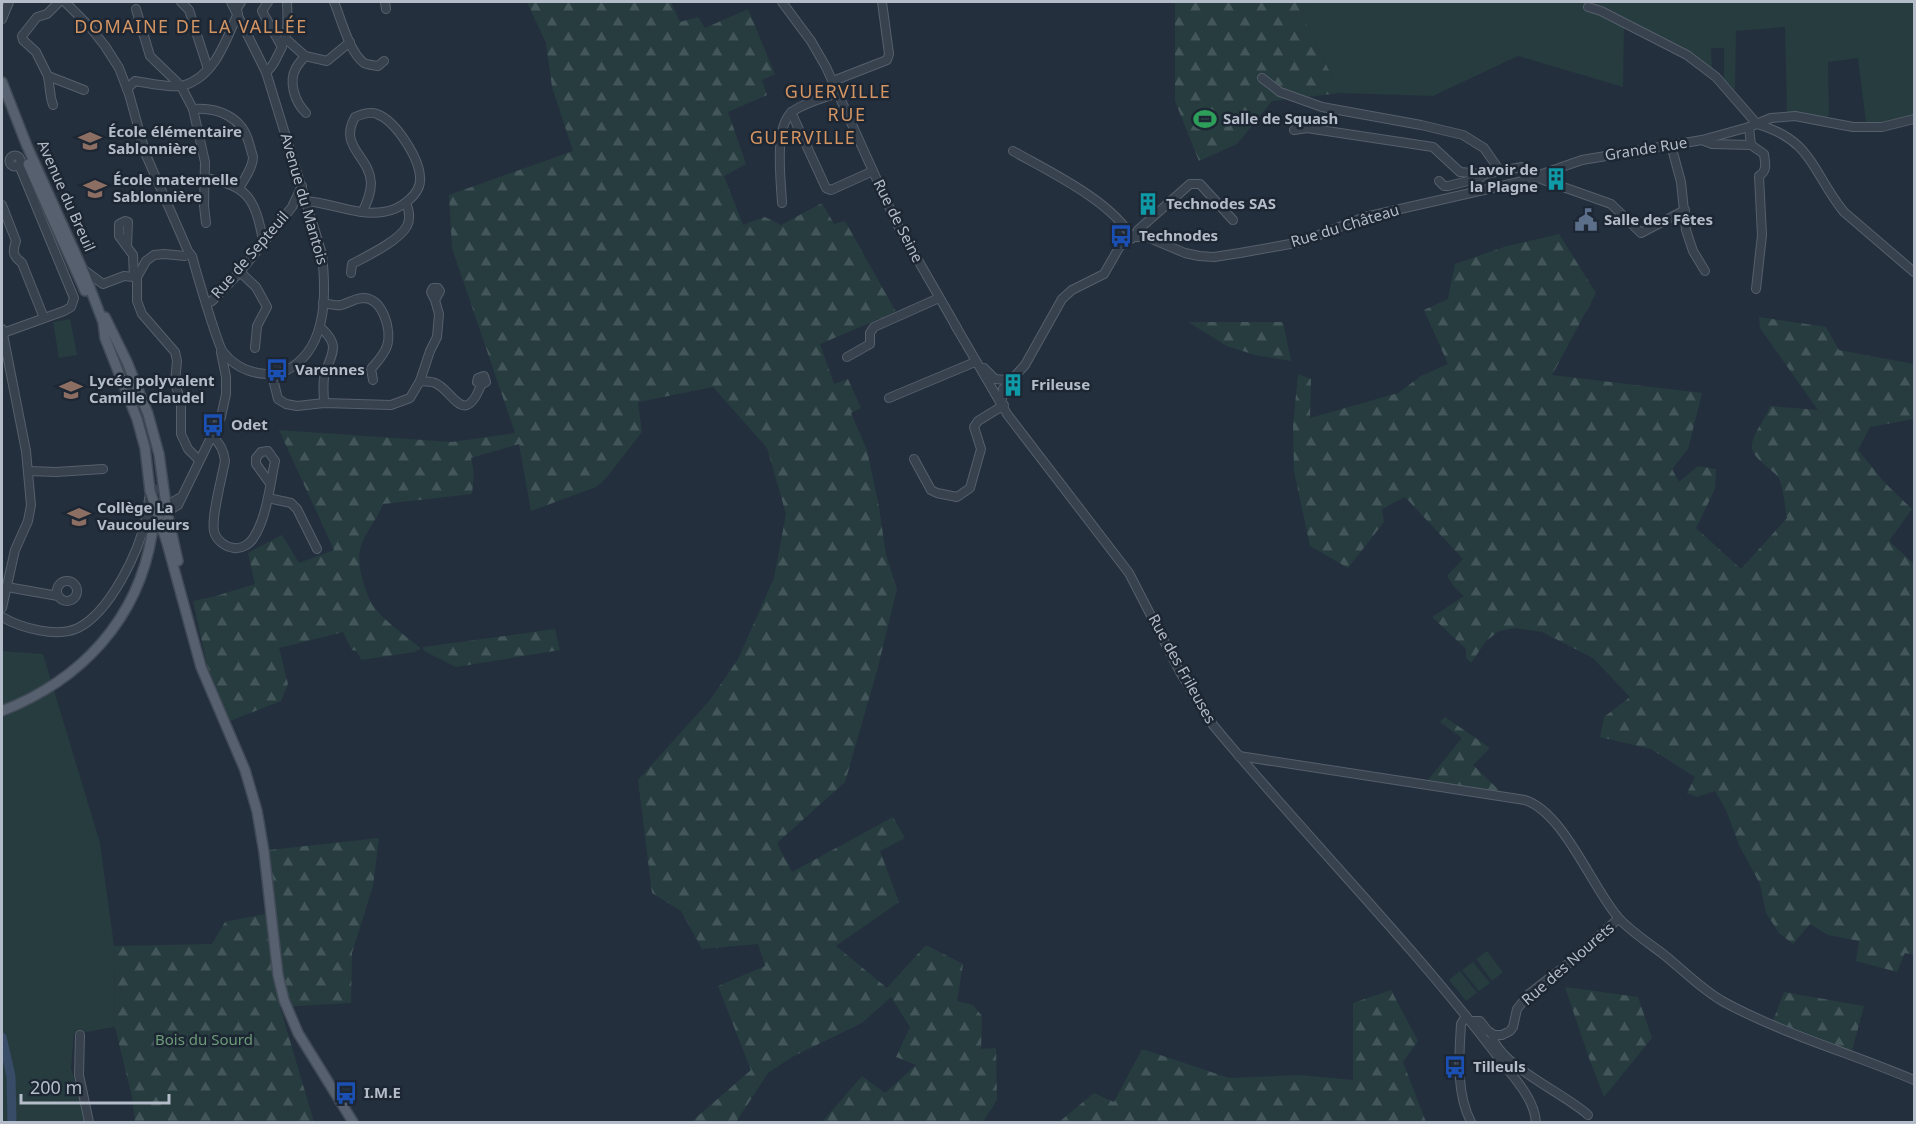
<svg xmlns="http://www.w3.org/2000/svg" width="1916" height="1124" font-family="'Noto Sans',sans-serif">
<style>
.grass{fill:#263c3f}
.forest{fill:url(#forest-firs)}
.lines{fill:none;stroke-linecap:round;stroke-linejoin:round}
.river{stroke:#394c67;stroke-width:9}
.major-tunnel{stroke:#3a4453;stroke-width:9;stroke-dasharray:9 4.5;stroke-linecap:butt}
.minor-casing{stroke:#565f6c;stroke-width:10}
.major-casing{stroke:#414a57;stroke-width:12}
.minor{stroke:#38414e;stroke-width:8}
.major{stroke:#56606e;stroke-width:9}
.labels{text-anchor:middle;stroke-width:5;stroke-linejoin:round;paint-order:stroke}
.poi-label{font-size:15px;font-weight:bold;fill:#b4bcc9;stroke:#1d2633;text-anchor:start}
.street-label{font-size:15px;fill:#b4bcc9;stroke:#1d2633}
.park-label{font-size:15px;fill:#6b9a76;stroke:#1d2633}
.quarter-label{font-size:18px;letter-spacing:1.5px;fill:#d59563;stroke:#1d2633}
</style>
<defs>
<pattern id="forest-firs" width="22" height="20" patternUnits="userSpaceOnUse" patternTransform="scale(1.5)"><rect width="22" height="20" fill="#263c3f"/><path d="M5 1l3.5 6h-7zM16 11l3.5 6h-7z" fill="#435659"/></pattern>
</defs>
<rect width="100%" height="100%" fill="#242f3e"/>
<g class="grass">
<path d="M1307,2h607v120l-45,8 -3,-7 -8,-65 -30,4 1,52 -2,4 -40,-5 -2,-86 -49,4 -1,59 -11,-11v-31h-13l1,21 -88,-42 -1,60 -105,-31 -85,40 -93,-3 -38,-78z"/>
<path d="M70,319l7,36 -18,3 -6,-36z"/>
<path d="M2,651l41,3 57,189 14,103 1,81 -41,7 -3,34 15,54h-84z"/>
<path d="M1487,951l16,21 -11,9 -16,-22z"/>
<path d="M1473,962l17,21 -11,8 -17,-21z"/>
<path d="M1460,971l17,22 -11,8 -17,-21z"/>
</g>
<g class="forest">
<path d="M527,2h144l9,20 18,-5 7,11 43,-19 27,65 -13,6 5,15 -39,17 18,52 -22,12 19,49 22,-8 16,8 41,-22 12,21 11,-3 51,91 -76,32 14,40 14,-5 13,29 -10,5 16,37 12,57 7,48 11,34 -20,82 -32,111 -68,61 15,29 101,-55 12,21 -25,13 19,51 -63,44 51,42 39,-43 37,19 -6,37 16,4 9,11 -1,33 15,-1 1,52 -14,22h-161l40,-46 23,17 31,-28 -20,-8 14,-30 -19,-30 -29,26 -70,34 -24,16 -32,49h-45l60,-52 -33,-84 47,-20 -7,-22 -56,5 -21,-38 -29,-18 -14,-113 72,-80 28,-41 36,-81 12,-64 -19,-66 -54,-61 -75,15 4,30 -36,46 -10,9 -65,24 -12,-67 -48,14 3,15 -2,21 -89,10c-6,16 -19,29 -23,46 -4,13 6,46 14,57 8,12 34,31 46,41l-5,4 -54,8 -4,-9 -5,-1 -9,-18 -64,16 9,36 -7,17 -51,20 -23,-56 -14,-64 23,-5 39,-12 -7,-31 34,-18 17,28 35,-13 -55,-120 173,12 63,-9 -63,-185 -3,-53 124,-44 -21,-64 -6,-44z"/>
<path d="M1175,2h132l-5,13 38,78 -68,8 -35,43 -38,17 -24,-60z"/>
<path d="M1559,234l37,59 -44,82 150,18 -14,56 -16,20 7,13 19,-16 18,3 -1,20 -19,39 45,41 46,-51c-2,-9 -4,-35 -9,-41 -7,-9 -28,-19 -26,-33 2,-13 14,-25 18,-38l48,4 -58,-82 -1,-11 67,10 13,23 75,14v55l-44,8 -12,23 27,33 27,26 -23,32 25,23v391l-9,-2 -8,19 -41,-11 3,-20 -31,-6 -18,-11 -17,20 -14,-11 -13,-20 -6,-29 -21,-39 -13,-35 -11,-19 -18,6 -10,-4 8,-16 -44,-28 -51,-12 4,-20 26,-20 -37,-39 -51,-26 -27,-4 -16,3 -13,10 -15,22 -5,-5v-9l-34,-32 32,-21 -9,-8 -8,-12 16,-17 -58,-62 -23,12 2,13 -36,46 -38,-22 -16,-75 -1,-45 5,-52 13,5 -1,39 88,-25 23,-17 27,-12 -24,-54 24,-11 7,-35 49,-17z"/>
<path d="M1188,322h95l8,39 -36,-6 -28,-9z"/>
<path d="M555,629l5,21 -104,17 -32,-16 -1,-4z"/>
<path d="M1445,717l45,31 -17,17 29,28 -75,-12 35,-43 -22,-16z"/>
<path d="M379,838l-6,48 -21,67 -1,50 -71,4 34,115h-179l-3,-25 -17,-70 -1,-81 98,-2 13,-22 50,-10 -6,-62z"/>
<path d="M1565,987l73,10 14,41 -48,59 -15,-39z"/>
<path d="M1391,990l27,51 -15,21 23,60h-367l35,-29 20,9 28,-53 87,29 70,-3 54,5v-77z"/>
<path d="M1784,992l80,14 -12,45 -79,-30z"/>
</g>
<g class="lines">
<path class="river" d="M2,1037l9,39 1,46"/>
<path class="major-tunnel" d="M152,534l3,-29v-25"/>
<g class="minor-casing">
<g id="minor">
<path d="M65,2l24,24 16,20 14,22 10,26 17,61 42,96 4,5c3,12 26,90 31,96 11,14 26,21 43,22 10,1 19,-2 26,-7 36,-23 34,-76 30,-113l-56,-182 -35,-70"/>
<path d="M181,2l8,8 19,59"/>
<path d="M268,2l-6,9 20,36"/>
<path d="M334,2c7,16 15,50 30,61 4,2 9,2 14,3l6,-5"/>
<path d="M385,2l1,7"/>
<path d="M782,2l29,39 15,26 70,155 61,106"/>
<path d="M1588,7l13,4 86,44 29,22 41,47"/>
<path d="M136,9l14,47 31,30 12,23 12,53 -1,44 2,17"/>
<path d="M236,10l5,-8"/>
<path d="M2,19l7,-17"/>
<path d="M286,39l19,17 22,5 23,-19"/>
<path d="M305,56c-3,4 -7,8 -9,12 -8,14 -1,34 10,45"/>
<path d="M266,72c6,-4 8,-9 11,-15 12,-23 11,-30 10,-55"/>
<path d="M48,76l36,14"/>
<path d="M1262,78l18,14 42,15 99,18 42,10 21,13 16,23"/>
<path d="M833,81l54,-21 2,-6 -7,-52"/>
<path d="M127,89l8,-8c12,2 37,7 47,5 33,-9 44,-46 56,-73"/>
<path d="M53,105l-2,-7 -3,-22 -12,-24 -13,-12 -1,-4 15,-19 10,-3 12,-12"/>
<path d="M193,109c25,-2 49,8 56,34 1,4 3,10 4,14 0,10 -9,23 -14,31"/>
<path d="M791,112l35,76 5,2 42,-19"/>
<path d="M1757,124c57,17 54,47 87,88l70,60"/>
<path d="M1749,127l2,18 13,9c1,9 4,16 -5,22l3,59 -6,54"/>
<path d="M1294,130l13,-2 126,19 27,25 25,2 37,-7 13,10 76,27 30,29 44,-23"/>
<path d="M1702,140l10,4 39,1"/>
<path d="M1671,145l10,37 5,48 7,21 12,20"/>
<path d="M1013,151c35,20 99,50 119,87"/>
<circle cx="15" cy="161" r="5.5"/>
<path d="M205,178c43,7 50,21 58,62"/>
<path d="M1439,181l5,5h4l32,-8 4,-3"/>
<path d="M306,201c25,2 52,15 77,11 16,-2 39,-17 37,-35 -1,-19 -24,-56 -43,-63 -7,-3 -15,0 -22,3 -17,30 15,39 16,66 0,10 -4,19 -8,28"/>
<path d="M782,203c-1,-22 -8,-74 9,-90 9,-9 35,-16 47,-20"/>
<path d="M2,205l14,36c-4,11 -3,15 6,22l22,55"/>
<path d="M1136,236l2,-6 52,-46h10l33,36"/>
<path d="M127,246l1,-24 -3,-1 -6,3v12l14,19 1,22h3"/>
<path d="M185,256l-21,-2 -10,1 -8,6 -9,16v24l5,13 33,38 2,9 -2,21 6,22v30l7,15 11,11"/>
<path d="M84,270l19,14 21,-8 10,1"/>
<path d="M240,272l16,15 11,20 -10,19 -2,22"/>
<path d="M351,273l1,-9c15,-8 47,-23 55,-38 4,-8 2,-16 -1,-23"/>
<path d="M207,303l5,-2 28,-29 52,-65 10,-21"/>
<path d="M323,303c6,1 13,3 18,2 8,-2 14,-7 23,-7 19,1 28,32 23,48 -3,9 -10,16 -16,23l2,11"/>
<path d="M955,325l52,89 122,159 51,99 33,53c92,111 194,213 282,328 15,21 39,43 41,69"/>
<path d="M320,327c21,19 12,24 5,47 -3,9 -1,20 -1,29"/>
<path d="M2,329l24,122 5,54 -3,16 -13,29 -13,58"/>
<path d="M3,333l61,-22 7,-4 3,-9 -55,-133"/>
<path d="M847,357l23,-13v-11l4,-6 65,-29"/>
<path d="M984,368l11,11 11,1"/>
<path d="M272,375l6,24 8,5 11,2 27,-3 67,2 19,-7 10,-17 10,-30 7,-14 2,-23 -4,-14 5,-9 -2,-3h-5l-2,4 4,8"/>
<path d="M420,381c4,1 11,0 15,2 17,6 29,46 46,2l5,-3 -2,-6 -6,2 -1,4 4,3"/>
<path d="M889,398l86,-36"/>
<path d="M1002,399l1,-10 22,-24 37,-66 10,-9 32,-16 16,-28 14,-9h13l38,16 14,3 15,1 26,-4 61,-11 64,-25 154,-35 63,-22 120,-20 47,-13 22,-9 24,-2 58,11h29l32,-8"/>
<path d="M212,436c8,7 12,14 13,25 -3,16 -14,57 -11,70 2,9 11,16 20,17 8,1 16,-4 20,-11 13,-20 16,-53 21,-76l-7,-10 -7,1 -5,6v6l13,18"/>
<path d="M914,459l17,31 6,3 20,4 13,-9 11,-39 -7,-22 4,-6 26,-16"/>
<path d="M28,471l28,1 47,-3"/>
<path d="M268,498l23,5 6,6 20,40"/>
<path d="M146,518l4,-25"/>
<path d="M144,530l8,-9 26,-16 43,-88 5,-23v-17l-5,-25"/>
<circle cx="67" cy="591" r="10"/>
<path d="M7,587l51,9"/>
<path d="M2,617c19,11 55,21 76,11 32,-16 61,-76 68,-110l35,-21"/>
<path d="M1239,756l286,44c38,12 66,85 92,116 9,12 33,28 46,38 19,15 40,37 61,48 61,33 127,51 190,78"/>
<path d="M1466,1016l-5,8c-2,33 -5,69 10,98"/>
<path d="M1471,1021h9l8,10 6,4h8l8,-4 3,-4 4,-18 12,-15 44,-34 45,-41"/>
<path d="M1492,1034c4,30 74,60 96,81"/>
<path d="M80,1035l-1,40 10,47"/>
</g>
</g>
<g class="major-casing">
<g id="major">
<path d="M2,82l25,64 58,129 18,47 2,16 32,81 8,29 5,43 17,52 34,124 44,103 12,41 7,41 14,123 6,25 14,33 55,89"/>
<path d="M28,164l57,127"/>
<path d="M105,317l22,45 21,52 11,40 8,58 11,49"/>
<path d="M2,711c79,-31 136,-91 150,-177"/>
</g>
</g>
<use href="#minor" class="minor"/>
<use href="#major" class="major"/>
</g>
<defs>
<g id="stadium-bare" transform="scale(1.8)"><path d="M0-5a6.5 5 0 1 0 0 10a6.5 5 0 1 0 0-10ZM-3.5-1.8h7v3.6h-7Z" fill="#2e9e5b" stroke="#1d2633" stroke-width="2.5" paint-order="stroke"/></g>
<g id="school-bare" transform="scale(1.8)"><path d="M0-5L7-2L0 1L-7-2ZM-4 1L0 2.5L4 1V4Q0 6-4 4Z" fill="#8d6e63" stroke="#1d2633" stroke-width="2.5" paint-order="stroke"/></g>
<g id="building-bare" transform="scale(1.8)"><path d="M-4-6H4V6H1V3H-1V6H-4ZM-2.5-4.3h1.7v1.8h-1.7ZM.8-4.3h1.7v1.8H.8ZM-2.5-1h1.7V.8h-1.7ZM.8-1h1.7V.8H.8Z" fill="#0f9aa8" stroke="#1d2633" stroke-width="2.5" paint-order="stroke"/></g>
<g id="civic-bare" transform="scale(1.8)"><path d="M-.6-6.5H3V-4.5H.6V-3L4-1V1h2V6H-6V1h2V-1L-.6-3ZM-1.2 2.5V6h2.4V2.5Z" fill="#5c6f8a" stroke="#1d2633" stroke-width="2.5" paint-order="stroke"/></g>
<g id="bus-bare" transform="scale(1.8)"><path d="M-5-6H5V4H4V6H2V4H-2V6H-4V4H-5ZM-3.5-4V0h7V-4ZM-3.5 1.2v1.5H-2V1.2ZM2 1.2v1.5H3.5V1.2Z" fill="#1a4fb4" stroke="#1d2633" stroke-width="2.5" paint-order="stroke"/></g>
</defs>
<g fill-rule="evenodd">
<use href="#stadium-bare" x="1205" y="119"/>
<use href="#school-bare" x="90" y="141"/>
<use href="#building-bare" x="1556" y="179"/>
<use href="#school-bare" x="95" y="189"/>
<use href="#building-bare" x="1148" y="204"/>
<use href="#civic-bare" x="1586" y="220"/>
<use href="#bus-bare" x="1121" y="236"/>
<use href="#bus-bare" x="277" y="370"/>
<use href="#building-bare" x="1013" y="385"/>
<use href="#school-bare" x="71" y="390"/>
<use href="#bus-bare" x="213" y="425"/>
<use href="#school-bare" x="79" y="517"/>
<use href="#bus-bare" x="1455" y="1067"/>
<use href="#bus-bare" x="346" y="1093"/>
</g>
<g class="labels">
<g class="poi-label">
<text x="1223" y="124">Salle de Squash</text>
<text x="108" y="137">École élémentaire<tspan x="108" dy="17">Sablonnière</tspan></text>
<text x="1538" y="175" text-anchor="end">Lavoir de<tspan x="1538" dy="17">la Plagne</tspan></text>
<text x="113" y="185">École maternelle<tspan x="113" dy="17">Sablonnière</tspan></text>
<text x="1166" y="209">Technodes SAS</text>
<text x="1604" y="225">Salle des Fêtes</text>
<text x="1139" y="241">Technodes</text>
<text x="295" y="375">Varennes</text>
<text x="89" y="386">Lycée polyvalent<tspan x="89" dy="17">Camille Claudel</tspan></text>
<text x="1031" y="390">Frileuse</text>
<text x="231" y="430">Odet</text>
<text x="97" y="513">Collège La<tspan x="97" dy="17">Vaucouleurs</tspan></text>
<text x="1473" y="1072">Tilleuls</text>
<text x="364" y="1098">I.M.E</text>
</g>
<g class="street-label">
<text transform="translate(1646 149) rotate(-9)" y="5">Grande Rue</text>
<text transform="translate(66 196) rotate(66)" y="5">Avenue du Breuil</text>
<text transform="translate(304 199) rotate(74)" y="5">Avenue du Mantois</text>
<text transform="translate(898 221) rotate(63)" y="5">Rue de Seine</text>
<text transform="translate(1345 226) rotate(-17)" y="5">Rue du Château</text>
<text transform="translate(250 255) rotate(-49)" y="5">Rue de Septeuil</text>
<text transform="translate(1182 669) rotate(61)" y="5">Rue des Frileuses</text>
<text transform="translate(1568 964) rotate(-41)" y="5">Rue des Nourets</text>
</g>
<g class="park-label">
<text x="204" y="1045">Bois du Sourd</text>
</g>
<g class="quarter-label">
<text x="191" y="33">DOMAINE DE LA VALLÉE</text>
<text x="838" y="98">GUERVILLE</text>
<text x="847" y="121">RUE</text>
<text x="803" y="144">GUERVILLE</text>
</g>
</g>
<rect width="1916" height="1124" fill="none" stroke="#b4bcc9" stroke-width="6"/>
<path d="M21 1094v9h148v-9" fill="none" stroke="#b4bcc9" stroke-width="3"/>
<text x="30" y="1094" font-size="18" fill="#b4bcc9" stroke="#1d2633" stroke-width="4.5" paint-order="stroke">200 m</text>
</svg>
